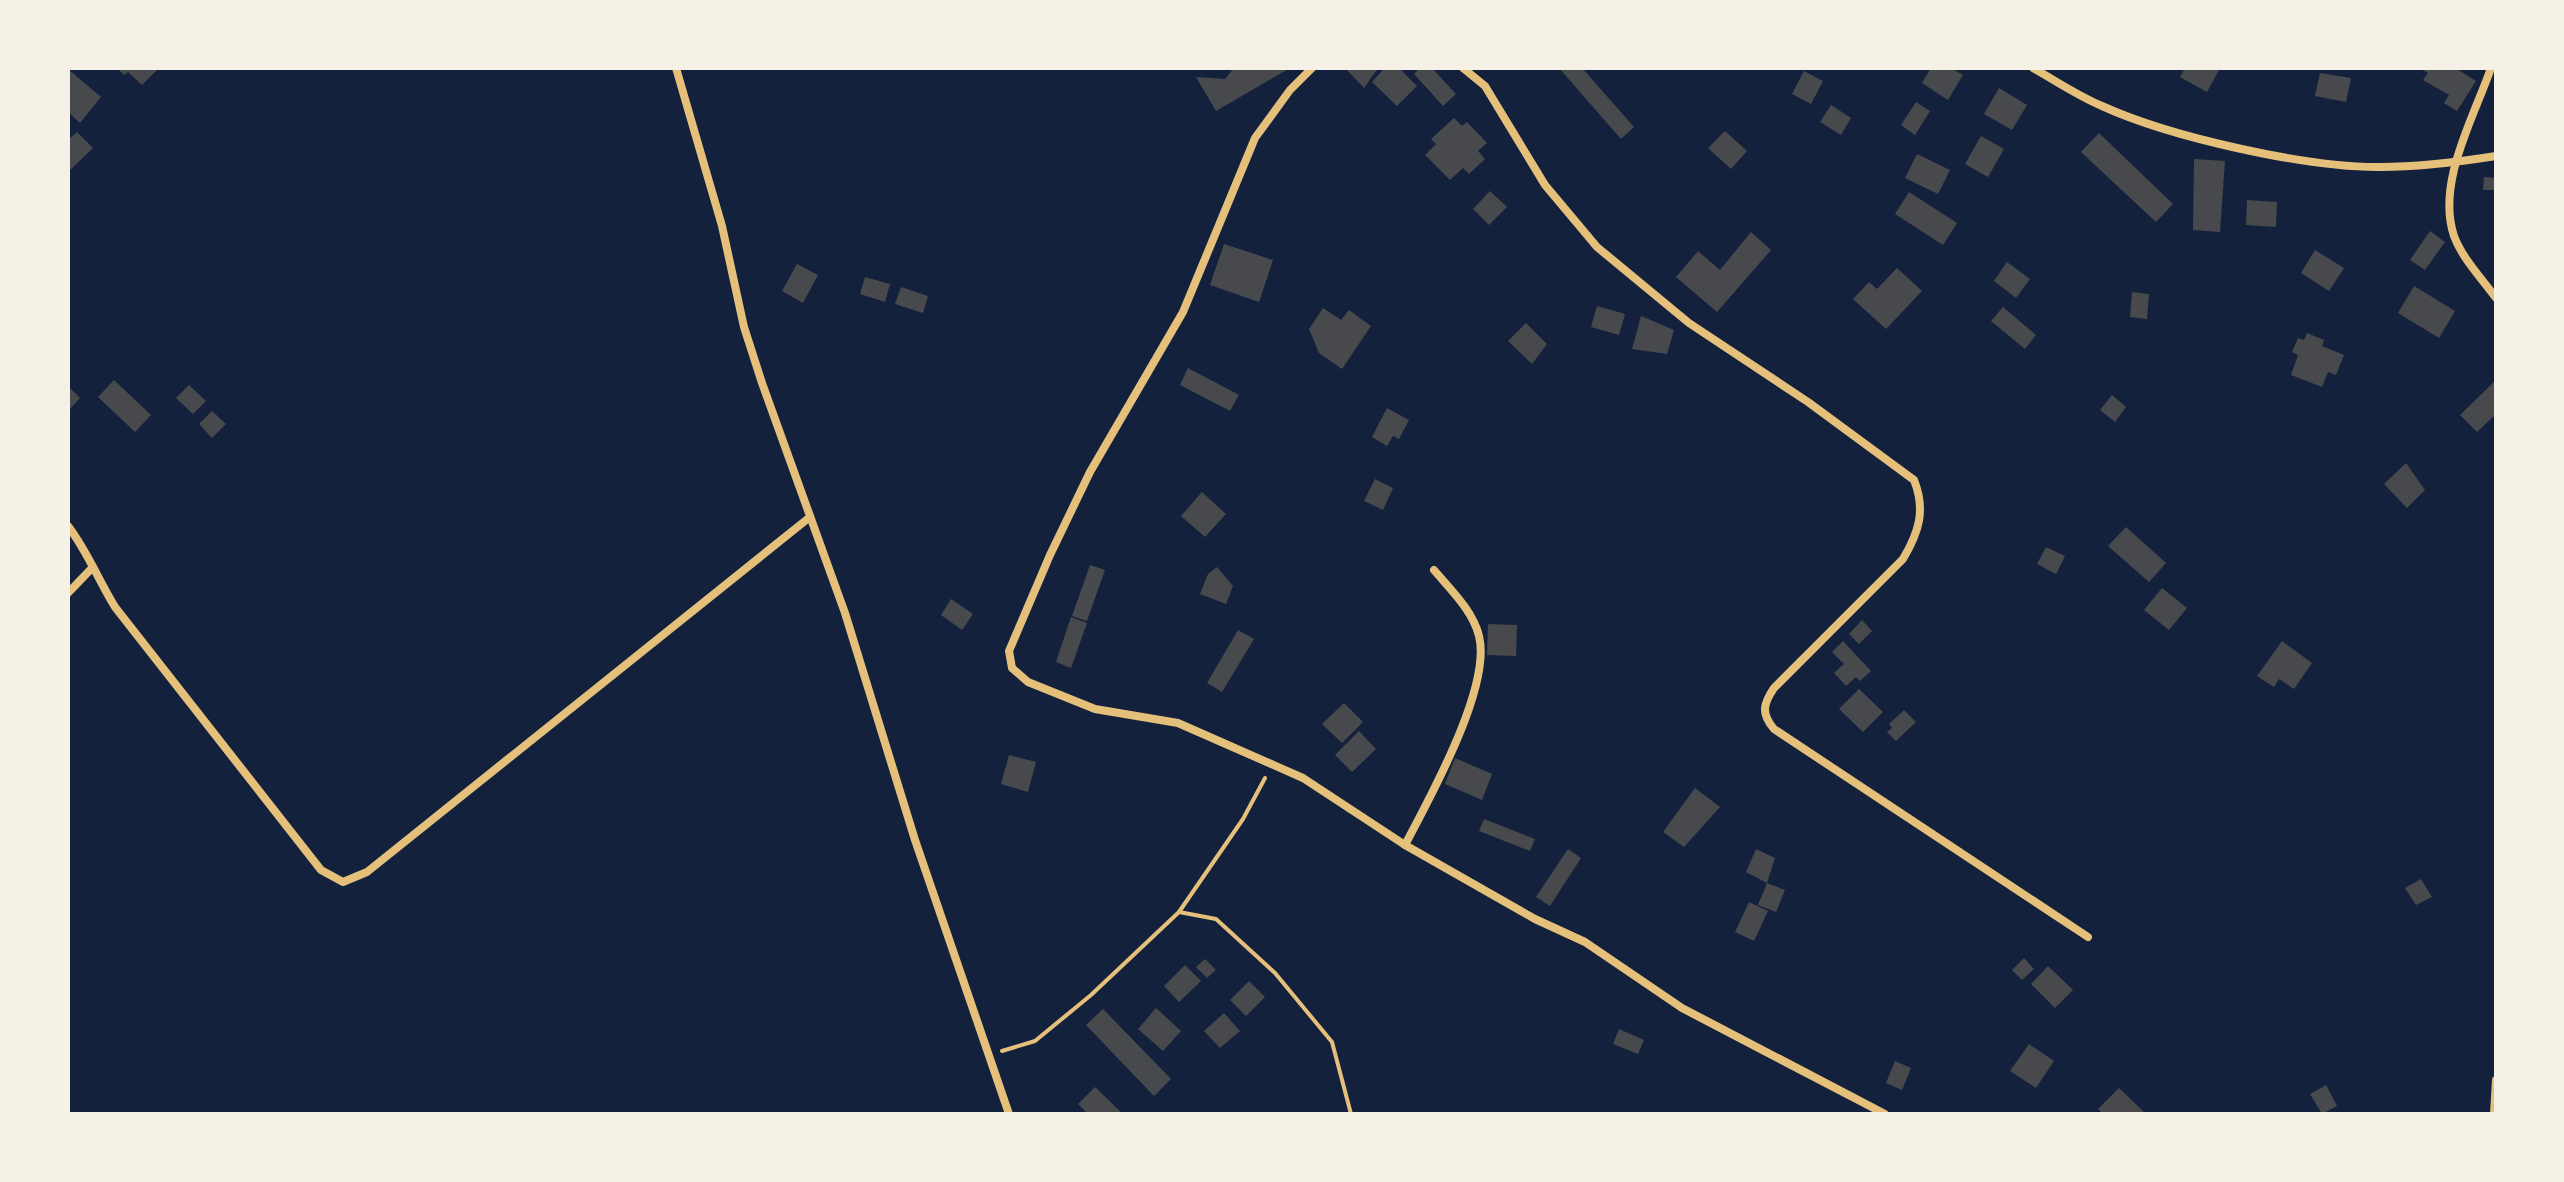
<svg xmlns="http://www.w3.org/2000/svg" width="2564" height="1182" font-family="Montserrat,sans-serif">
<style>
.building{fill:#48494c}
.lines{fill:none;stroke-linecap:round;stroke-linejoin:round}
.path{stroke:#e5c07b;stroke-width:4}
.minor{stroke:#e5c07b;stroke-width:8}
</style>
<rect width="100%" height="100%" fill="#14213d"/>
<g class="building">
<path d="M117,68h42l-17,17 -14,-13 -4,3z"/>
<path d="M1234,68h56l-74,43 -20,-34 29,2z"/>
<path d="M1345,68h33l-14,20z"/>
<path d="M1385,68h14l18,18 -20,20 -25,-24z"/>
<path d="M1420,68h12l24,26 -13,12 -29,-32z"/>
<path d="M1559,68h23l52,59 -13,12z"/>
<path d="M1931,68h20l12,7 -15,25 -26,-17z"/>
<path d="M2185,68h35l-13,24 -27,-15z"/>
<path d="M2420,68h35l21,13 -19,30 -13,-8 5,-8 -26,-15 5,-7z"/>
<path d="M68,69l33,28 -21,26 -12,-11z"/>
<path d="M1804,71l19,10 -12,23 -19,-10z"/>
<path d="M2320,73l31,5 -5,24 -31,-6z"/>
<path d="M1999,88l28,17 -15,25 -28,-16z"/>
<path d="M1916,102l14,9 -15,24 -14,-10z"/>
<path d="M1831,105l20,13 -10,17 -21,-13z"/>
<path d="M1454,118l8,8 5,-4 20,21 -9,8 7,8 -16,15 -6,-6 -13,12 -25,-25 11,-11 -5,-5z"/>
<path d="M1725,131l22,20 -16,18 -23,-21z"/>
<path d="M77,132l16,16 -25,24v-32z"/>
<path d="M2099,133l74,71 -17,18 -75,-70z"/>
<path d="M1981,136l23,13 -16,28 -23,-13z"/>
<path d="M1917,154l33,16 -12,24 -33,-16z"/>
<path d="M2194,159l31,2 -5,71 -27,-2z"/>
<path d="M2484,177l12,1v12h-13z"/>
<path d="M1490,191l17,16 -18,18 -16,-16z"/>
<path d="M1909,192l48,31 -14,22 -48,-31z"/>
<path d="M2247,200l30,2 -1,25 -30,-2z"/>
<path d="M2430,231l15,11 -20,28 -15,-10z"/>
<path d="M1751,232l20,18 -54,62 -41,-35 22,-26 22,19z"/>
<path d="M1224,244l49,16 -14,42 -49,-17z"/>
<path d="M2315,250l29,18 -15,23 -28,-18z"/>
<path d="M2007,262l23,17 -14,19 -22,-17z"/>
<path d="M797,264l21,11 -15,28 -21,-12z"/>
<path d="M1897,268l25,23 -36,38 -33,-30 16,-17 8,7z"/>
<path d="M865,277l25,7 -5,18 -25,-8z"/>
<path d="M2414,286l41,25 -16,27 -41,-25z"/>
<path d="M901,287l27,9 -5,17 -28,-9z"/>
<path d="M2132,292l17,2 -2,25 -17,-2z"/>
<path d="M1597,306l28,8 -6,21 -28,-8z"/>
<path d="M2003,307l33,28 -11,14 -34,-28z"/>
<path d="M1323,308l18,12 8,-10 22,16 -29,43 -23,-16 -10,-24z"/>
<path d="M1641,316l33,14 -7,24 -35,-5z"/>
<path d="M1526,323l21,21 -15,20 -24,-23z"/>
<path d="M2307,333l17,7 -2,6 22,9 -8,20 -8,-3 -6,15 -31,-12 7,-20 -6,-3 6,-14 6,2z"/>
<path d="M1188,368l51,27 -9,16 -50,-26z"/>
<path d="M114,380l37,35 -16,17 -37,-35z"/>
<path d="M2496,380v34l-19,18 -17,-17z"/>
<path d="M189,385l17,16 -13,13 -17,-16z"/>
<path d="M68,386l12,12 -12,13z"/>
<path d="M2112,395l14,12 -11,15 -15,-12z"/>
<path d="M1387,408l22,12 -10,19 -6,-3 -6,10 -15,-9z"/>
<path d="M212,411l14,13 -14,14 -13,-14z"/>
<path d="M2406,463l19,27 -18,18 -23,-24z"/>
<path d="M1375,479l18,9 -10,22 -19,-9z"/>
<path d="M1202,492l24,22 -21,23 -24,-21z"/>
<path d="M2126,527l40,36 -17,19 -41,-36z"/>
<path d="M2046,547l19,9 -9,18 -19,-10z"/>
<path d="M1090,565l15,5 -18,51 -15,-5z"/>
<path d="M1217,567l16,19 -7,18 -26,-10 8,-20z"/>
<path d="M2162,588l25,20 -18,22 -25,-20z"/>
<path d="M951,599l22,15 -11,16 -21,-15z"/>
<path d="M1071,617l16,6 -16,45 -15,-6z"/>
<path d="M1862,620l10,11 -13,13 -10,-10z"/>
<path d="M1488,624l29,1 -1,31 -29,-1z"/>
<path d="M1238,630l16,9 -32,53 -15,-9z"/>
<path d="M1843,641l28,30 -11,10 -4,-4 -10,9 -12,-13 10,-9 -12,-12z"/>
<path d="M2282,641l30,22 -18,26 -15,-10 -5,8 -17,-11z"/>
<path d="M1859,689l24,23 -20,20 -24,-23z"/>
<path d="M1344,703l19,19 -21,21 -20,-19z"/>
<path d="M1904,710l12,12 -20,19 -9,-9 5,-4 -3,-4z"/>
<path d="M1359,731l17,18 -24,23 -17,-17z"/>
<path d="M1009,755l27,7 -8,30 -27,-8z"/>
<path d="M1455,758l37,16 -10,26 -37,-16z"/>
<path d="M1695,788l25,19 -36,40 -21,-15z"/>
<path d="M1484,819l51,20 -5,12 -51,-20z"/>
<path d="M1568,849l13,9 -31,48 -14,-9z"/>
<path d="M1756,849l19,9 -8,25 18,7 -9,22 -18,-7 9,-22 -21,-11z"/>
<path d="M2421,879l11,18 -16,8 -11,-17z"/>
<path d="M1749,902l19,9 -14,30 -19,-9z"/>
<path d="M2024,958l10,11 -12,11 -10,-10z"/>
<path d="M1205,959l11,11 -9,8 -11,-11z"/>
<path d="M1185,965l16,16 -22,21 -15,-16z"/>
<path d="M2048,966l25,24 -18,18 -24,-24z"/>
<path d="M1249,981l16,16 -19,19 -16,-16z"/>
<path d="M1156,1008l25,23 -18,20 -25,-22z"/>
<path d="M1103,1009l68,70 -17,17 -68,-71z"/>
<path d="M1224,1013l16,18 -20,17 -16,-17z"/>
<path d="M1619,1029l25,11 -6,14 -25,-10z"/>
<path d="M2029,1044l25,17 -18,27 -26,-17z"/>
<path d="M1895,1061l16,7 -9,22 -16,-7z"/>
<path d="M2326,1085l11,21 -15,8 -12,-20z"/>
<path d="M1095,1087l28,27h-35l-10,-10z"/>
<path d="M2119,1088l25,24 -2,2h-39l-5,-5z"/>
</g>
<g class="lines">
<g class="path">
<path d="M1179,912l37,7 59,54 57,69 19,72"/>
<path d="M1002,1051l33,-10 56,-46 88,-83 64,-93 22,-41"/>
</g>
<g class="minor">
<path d="M676,68l46,158 22,101 18,56 83,230 70,227 94,274"/>
<path d="M1312,68l-22,22 -35,48 -72,174 -93,160 -40,83 -41,96 3,17 16,14 67,27 83,14 125,55 102,67 130,74 50,23 97,66 203,106"/>
<path d="M1463,68l22,18 60,99 52,62 92,76 119,79 106,78c12,30 5,52 -11,79l-129,129c-11,16 -13,26 0,41l314,208"/>
<path d="M2033,68c23,13 45,28 69,38 68,31 205,62 279,61 38,0 77,-5 115,-11"/>
<path d="M2491,68c-17,49 -55,115 -37,168 8,22 28,43 42,62"/>
<path d="M68,526c19,25 30,53 47,81l206,263 22,12 24,-10 443,-355"/>
<path d="M68,593l24,-25"/>
<path d="M1405,845c24,-46 87,-158 74,-209 -6,-25 -28,-46 -45,-66"/>
<path d="M2494,1114l2,-34"/>
</g>
</g>
<rect width="2564" height="1182" fill="none" stroke="#f6f1e7" stroke-width="140"/>
</svg>
